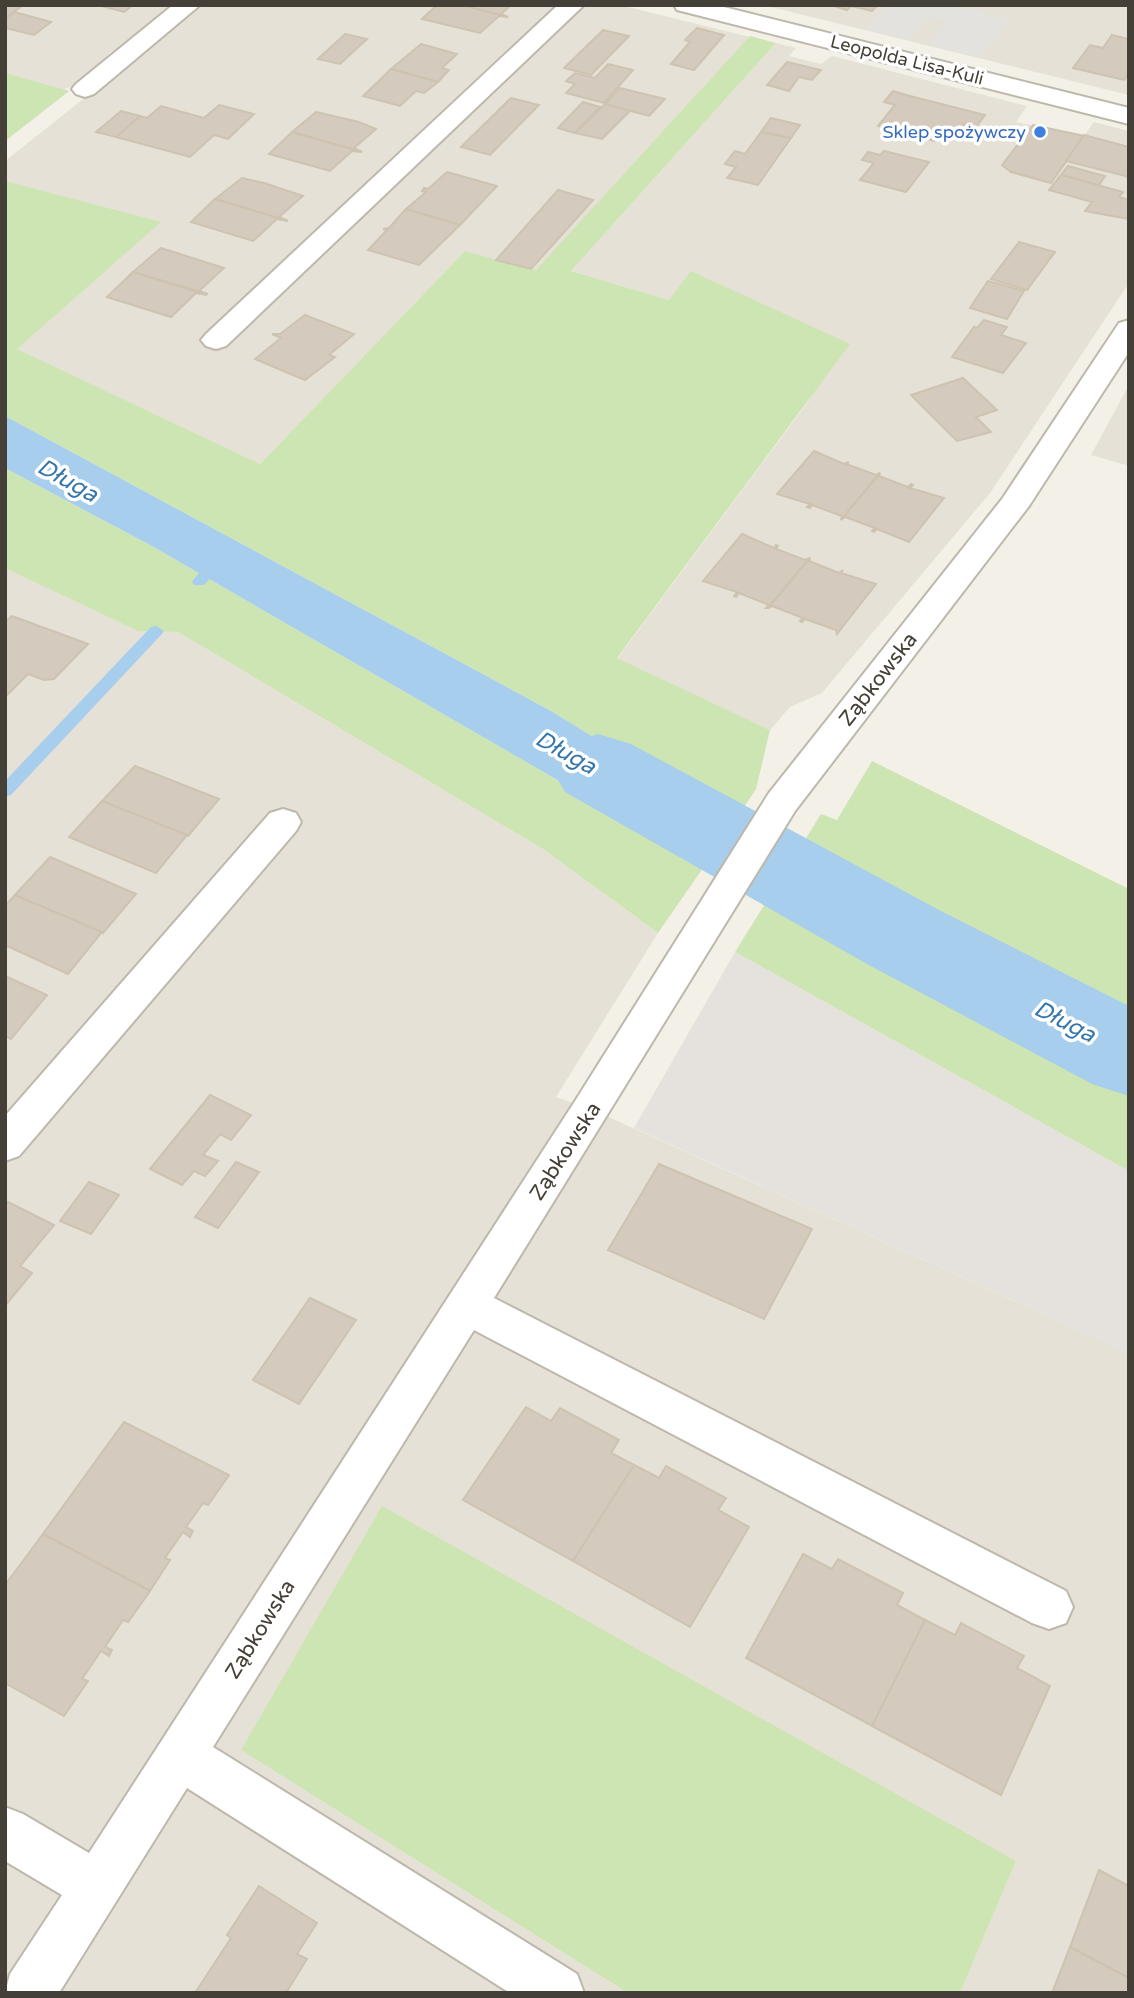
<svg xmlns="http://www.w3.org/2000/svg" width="1134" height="1998" font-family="'Varela Round',sans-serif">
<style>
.residential{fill:#e6e1d6}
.industrial{fill:#e5e1dc}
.green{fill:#cde5b3}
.parking{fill:#e4e2df}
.water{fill:#a7ceec}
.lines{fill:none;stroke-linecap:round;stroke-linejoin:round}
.stream{fill:#a7ceec;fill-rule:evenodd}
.river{fill:#a7ceec;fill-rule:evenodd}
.building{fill:#d4cbbe;stroke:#cec3b1;stroke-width:2}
.minor-casing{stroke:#beb7ab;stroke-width:4}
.minor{fill:#fff;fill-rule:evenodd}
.shop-dot{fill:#3f7fe0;stroke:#fff;stroke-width:2.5}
.labels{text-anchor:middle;stroke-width:7;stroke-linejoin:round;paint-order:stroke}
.far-street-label{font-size:18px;fill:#454037;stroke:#fff}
.far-shop-label{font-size:18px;fill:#366cbe;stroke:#fff;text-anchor:end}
.street-label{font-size:21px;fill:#454037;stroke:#fff}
.water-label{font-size:23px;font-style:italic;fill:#3677ab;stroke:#fff}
</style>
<rect width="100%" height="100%" fill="#f3f0e7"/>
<g class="residential">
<path d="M5,5h174l-55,43 -14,4 -5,11 -26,21 -15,5 5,2 -64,50z"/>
<path d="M202,5h418l130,32 -214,234 -71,-20 -205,213 -244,-115 -11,-188z"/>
<path d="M763,5h366v90z"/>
<path d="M776,43l20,5 -7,8 32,8 11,-8 195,50 -11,16 68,14 10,-14 35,9v152l-139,210 -168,200 -32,14 -20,23 -153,-71 193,-260 -141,-99 -98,-29z"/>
<path d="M1129,385v81l-38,-11z"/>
<path d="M5,567l133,64 40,1 365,217 115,84 -102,164 35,12 538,244v640h-169l56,-132 -775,-111 387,243h-623z"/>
</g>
<path class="industrial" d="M735,952l394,219v182l-495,-225z"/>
<g class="green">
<path d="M750,36l26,7 -205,228 98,29 22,-29 159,73 -233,314 153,72 -14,59 -20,30 -21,-7 -164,-101 -546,-295v-235l156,41 -144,127 243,115 205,-213 71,19z"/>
<path d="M5,73l64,18 -64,50z"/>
<path d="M5,468l145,77 555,320 -47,68 -115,-84 -365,-217 -40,-1 -133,-63z"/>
<path d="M872,761l257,128v282l-394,-219 86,-138 16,6z"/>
<path d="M382,1506l634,355 -56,132h-332l-387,-243z"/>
</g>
<path class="parking" d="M888,5h64l59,15 -32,37 -51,-13 19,-23 -18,-4 -21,23 -42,-11z"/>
<g class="water">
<path d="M5,416l546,295 164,101 21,7 -31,46 -555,-320 -145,-77z"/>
<path d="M805,839l169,96 155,81v68l-361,-187z"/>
</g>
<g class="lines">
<g class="stream">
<path d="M219,555l7,5 -2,3 -20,22h-10l-2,-3 2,-3 20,-22z"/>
<path d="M156,626l8,5 -3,4 -150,160 -6,2v-16l146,-154z"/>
</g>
<path class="river" d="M598,734l33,10 308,166 190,96v90l-37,-12 -225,-120 -302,-172 -14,-24 14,-24z"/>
</g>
<g class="building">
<path d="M5,5h18l-18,14z"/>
<path d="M98,5h35l-9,7z"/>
<path d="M437,5h25l46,12 -9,-1 -19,17 -58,-14z"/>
<path d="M462,5h49l-10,9 7,3z"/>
<path d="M831,5h47l-6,6 -21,-5 -4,4z"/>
<path d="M14,12l37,10 -17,13 -29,-7v-9z"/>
<path d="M697,28l27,7 -30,35 -23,-6 19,-22 -5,-2z"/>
<path d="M603,30l26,6 -38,39 -27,-7z"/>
<path d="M345,34l22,5 -27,25 -22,-5z"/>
<path d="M1112,35l17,4v35l-5,6 -51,-12 17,-23 13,3z"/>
<path d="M421,44l36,10 -15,14 7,2 -11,12 -47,-13z"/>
<path d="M787,62l34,8 -9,10 -13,-3 -10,14 -22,-6z"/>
<path d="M608,64l25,6 -29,33 -38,-10 9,-9 -9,-3 9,-8 20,5z"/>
<path d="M391,69l47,13 -14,11 -8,-2 -16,15 -37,-10z"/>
<path d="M620,88l45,11 -16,17 -44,-12z"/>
<path d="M893,91l13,4 79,20 -9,12 -11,-3 -6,8 -14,-3 -10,12 -57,-15 17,-21 -11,-3z"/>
<path d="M511,98l28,7 -49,50 -29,-8z"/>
<path d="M583,102l17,5 -25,26 -17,-5z"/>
<path d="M605,104l25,7 -28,28 -27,-6z"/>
<path d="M219,105l35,9 -26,25 -14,-4 -24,22 -74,-20 24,-21 7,2 14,-12 43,12z"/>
<path d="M121,111l19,5 -24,21 -20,-5z"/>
<path d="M316,112l43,10 17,7 -22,19 8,4 -70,-20z"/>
<path d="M771,118l29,7 -9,13 -30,-6z"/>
<path d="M1033,125l51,11 -33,47 -40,-11 -9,-7z"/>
<path d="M292,132l70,20 -10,-1 -22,20 -61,-17z"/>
<path d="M761,132l30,6 -33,47 -31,-7 9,-11 -11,-3 10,-13 10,3z"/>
<path d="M1084,135l45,12v30l-63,-16z"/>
<path d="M884,151l45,11 -23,30 -46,-12 14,-17 -12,-3 6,-8 12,3z"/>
<path d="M1068,166l37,10 -6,9 -38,-10z"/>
<path d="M447,172l50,14 -37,39 -54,-16 20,-17 -4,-1 2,-3 4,1z"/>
<path d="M1061,175l62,17 -4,5 10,3v19l-44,-8 7,-9 -43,-12z"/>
<path d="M242,178l22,5 39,13 -24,21 9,4 -73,-22z"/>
<path d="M558,190l35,10 -62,69 -35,-9z"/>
<path d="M215,199l73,22 -11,-2 -24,22 -62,-19z"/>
<path d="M406,209l54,16 -41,40 -51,-15 19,-20 -4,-1 6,-1z"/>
<path d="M1019,242l36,10 -28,38 -36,-11z"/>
<path d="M161,248l63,20 -25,23 9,3 -75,-22z"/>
<path d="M133,272l74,23 -11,-2 -25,24 -64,-20z"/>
<path d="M988,281l36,10 -17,28 -37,-11z"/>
<path d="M305,315l49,19 -25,21 6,2 -30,23 -50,-21 26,-21 -9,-4h8z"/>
<path d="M984,320l23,7 -6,8 25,8 -23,30 -51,-16 22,-30 3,1z"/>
<path d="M963,378l34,32 -21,7 15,15 -34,9 -46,-46z"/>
<path d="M814,451l30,13 5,-2 -3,2 30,11 4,-2 -39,47 1,-4 -30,-11 -2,3 -3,-1 3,-3 -33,-10z"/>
<path d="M880,473l-1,3 29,11 3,-3 2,1 -3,3 34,10 -35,44 -32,-13 -3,3 -2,-1 3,-3 -30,-11 -4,3z"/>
<path d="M742,534l32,14 2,-3 2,1 -2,3 29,11 5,-2 -42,50h-2l3,-3 -30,-12 -3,4 -2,-1 3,-4 -34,-11z"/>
<path d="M810,558l-1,3 30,12 4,-3 -2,3 35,11 -39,50 -1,-4 -31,-11 -3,3 -2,-1 3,-3 -31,-12 -4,2z"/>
<path d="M12,616l76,28 -34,35 -10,1 -16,-6 -23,23v-75z"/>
<path d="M135,766l84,33 -31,37 -86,-35z"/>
<path d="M102,801l85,34 -31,38 -87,-36z"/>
<path d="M50,857l86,37 -33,39 -88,-38z"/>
<path d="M15,895l87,37 -34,42 -63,-29v-39z"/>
<path d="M5,976l42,19 -36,44 -6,-3z"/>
<path d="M210,1095l41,20 -20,25 -11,-6 -17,21 15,6 -13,15 -11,-5 -12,14 -32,-16z"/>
<path d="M236,1162l23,10 -41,56 -23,-11z"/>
<path d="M659,1164l153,65 -48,90 -156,-69z"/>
<path d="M89,1182l30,13 -28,39 -31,-13z"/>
<path d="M8,1202l46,23 -34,41 12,7 -27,33v-102z"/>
<path d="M310,1298l46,22 -57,84 -46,-24z"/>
<path d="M526,1407l25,14 9,-13 59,32 -8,13 23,12 -61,96 -110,-61z"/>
<path d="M124,1422l105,53 -21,30 -5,-2 -17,24 7,4 -3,6 -7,-5 -18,26 5,2 -20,31 -107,-57z"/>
<path d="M634,1465l25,13 7,-12 60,32 -8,12 31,17 -59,100 -117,-66z"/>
<path d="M43,1534l107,57 -22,31 -5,-2 -18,27 7,3 -3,6 -8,-5 -19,28 6,2 -24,35 -59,-33v-98z"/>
<path d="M803,1554l29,15 6,-10 65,34 -6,12 28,15 -53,106 -126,-68z"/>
<path d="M925,1620l30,15 6,-12 63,33 -7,12 33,18 -49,109 -129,-69z"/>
<path d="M1099,1870l30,16v92l-59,-31z"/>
<path d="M259,1886l58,37 -20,31 10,5 -21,34h-91l36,-55 -4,-3z"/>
<path d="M1070,1947l59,31v15h-77z"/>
</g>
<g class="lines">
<g class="minor-casing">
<g id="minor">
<path d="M173,5h27l-106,89 -9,3 -9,-3 -4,-5 4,-5z"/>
<path d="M558,5h26l-358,341 -10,3 -10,-3 -5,-6 5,-6z"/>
<path d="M674,5h42l413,103v16l-452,-114z"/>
<path d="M1129,320v32l-100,154 -234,305 -301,487 572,293 7,16 -7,16 -17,6 -17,-6 -558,-293 -261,417 364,227 7,19h-74l-323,-205 -128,205h-54l5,-19 52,-79 -57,-34v-54l18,7 66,39 488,-755 192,-305 233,-294 117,-176z"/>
<path d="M283,809l13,4 5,9 -5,9 -277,325 -14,5v-45l265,-303z"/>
</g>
</g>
<use href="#minor" class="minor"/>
</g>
<circle class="shop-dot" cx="1040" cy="132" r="7"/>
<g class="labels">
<g class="far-street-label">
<text transform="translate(907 60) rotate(14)" y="6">Leopolda Lisa-Kuli</text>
</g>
<g class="far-shop-label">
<text x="1026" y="138">Sklep spożywczy</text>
</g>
<g class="street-label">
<text transform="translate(878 679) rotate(-52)" y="7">Ząbkowska</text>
<text transform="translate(565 1151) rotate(-57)" y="7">Ząbkowska</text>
<text transform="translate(260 1629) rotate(-58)" y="7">Ząbkowska</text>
</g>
<g class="water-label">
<text transform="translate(68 480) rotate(29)" y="8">Długa</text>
<text transform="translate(566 752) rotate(29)" y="8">Długa</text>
<text transform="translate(1065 1021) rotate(27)" y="8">Długa</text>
</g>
</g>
<rect width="1134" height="1998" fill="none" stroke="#454037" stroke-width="14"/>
</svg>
